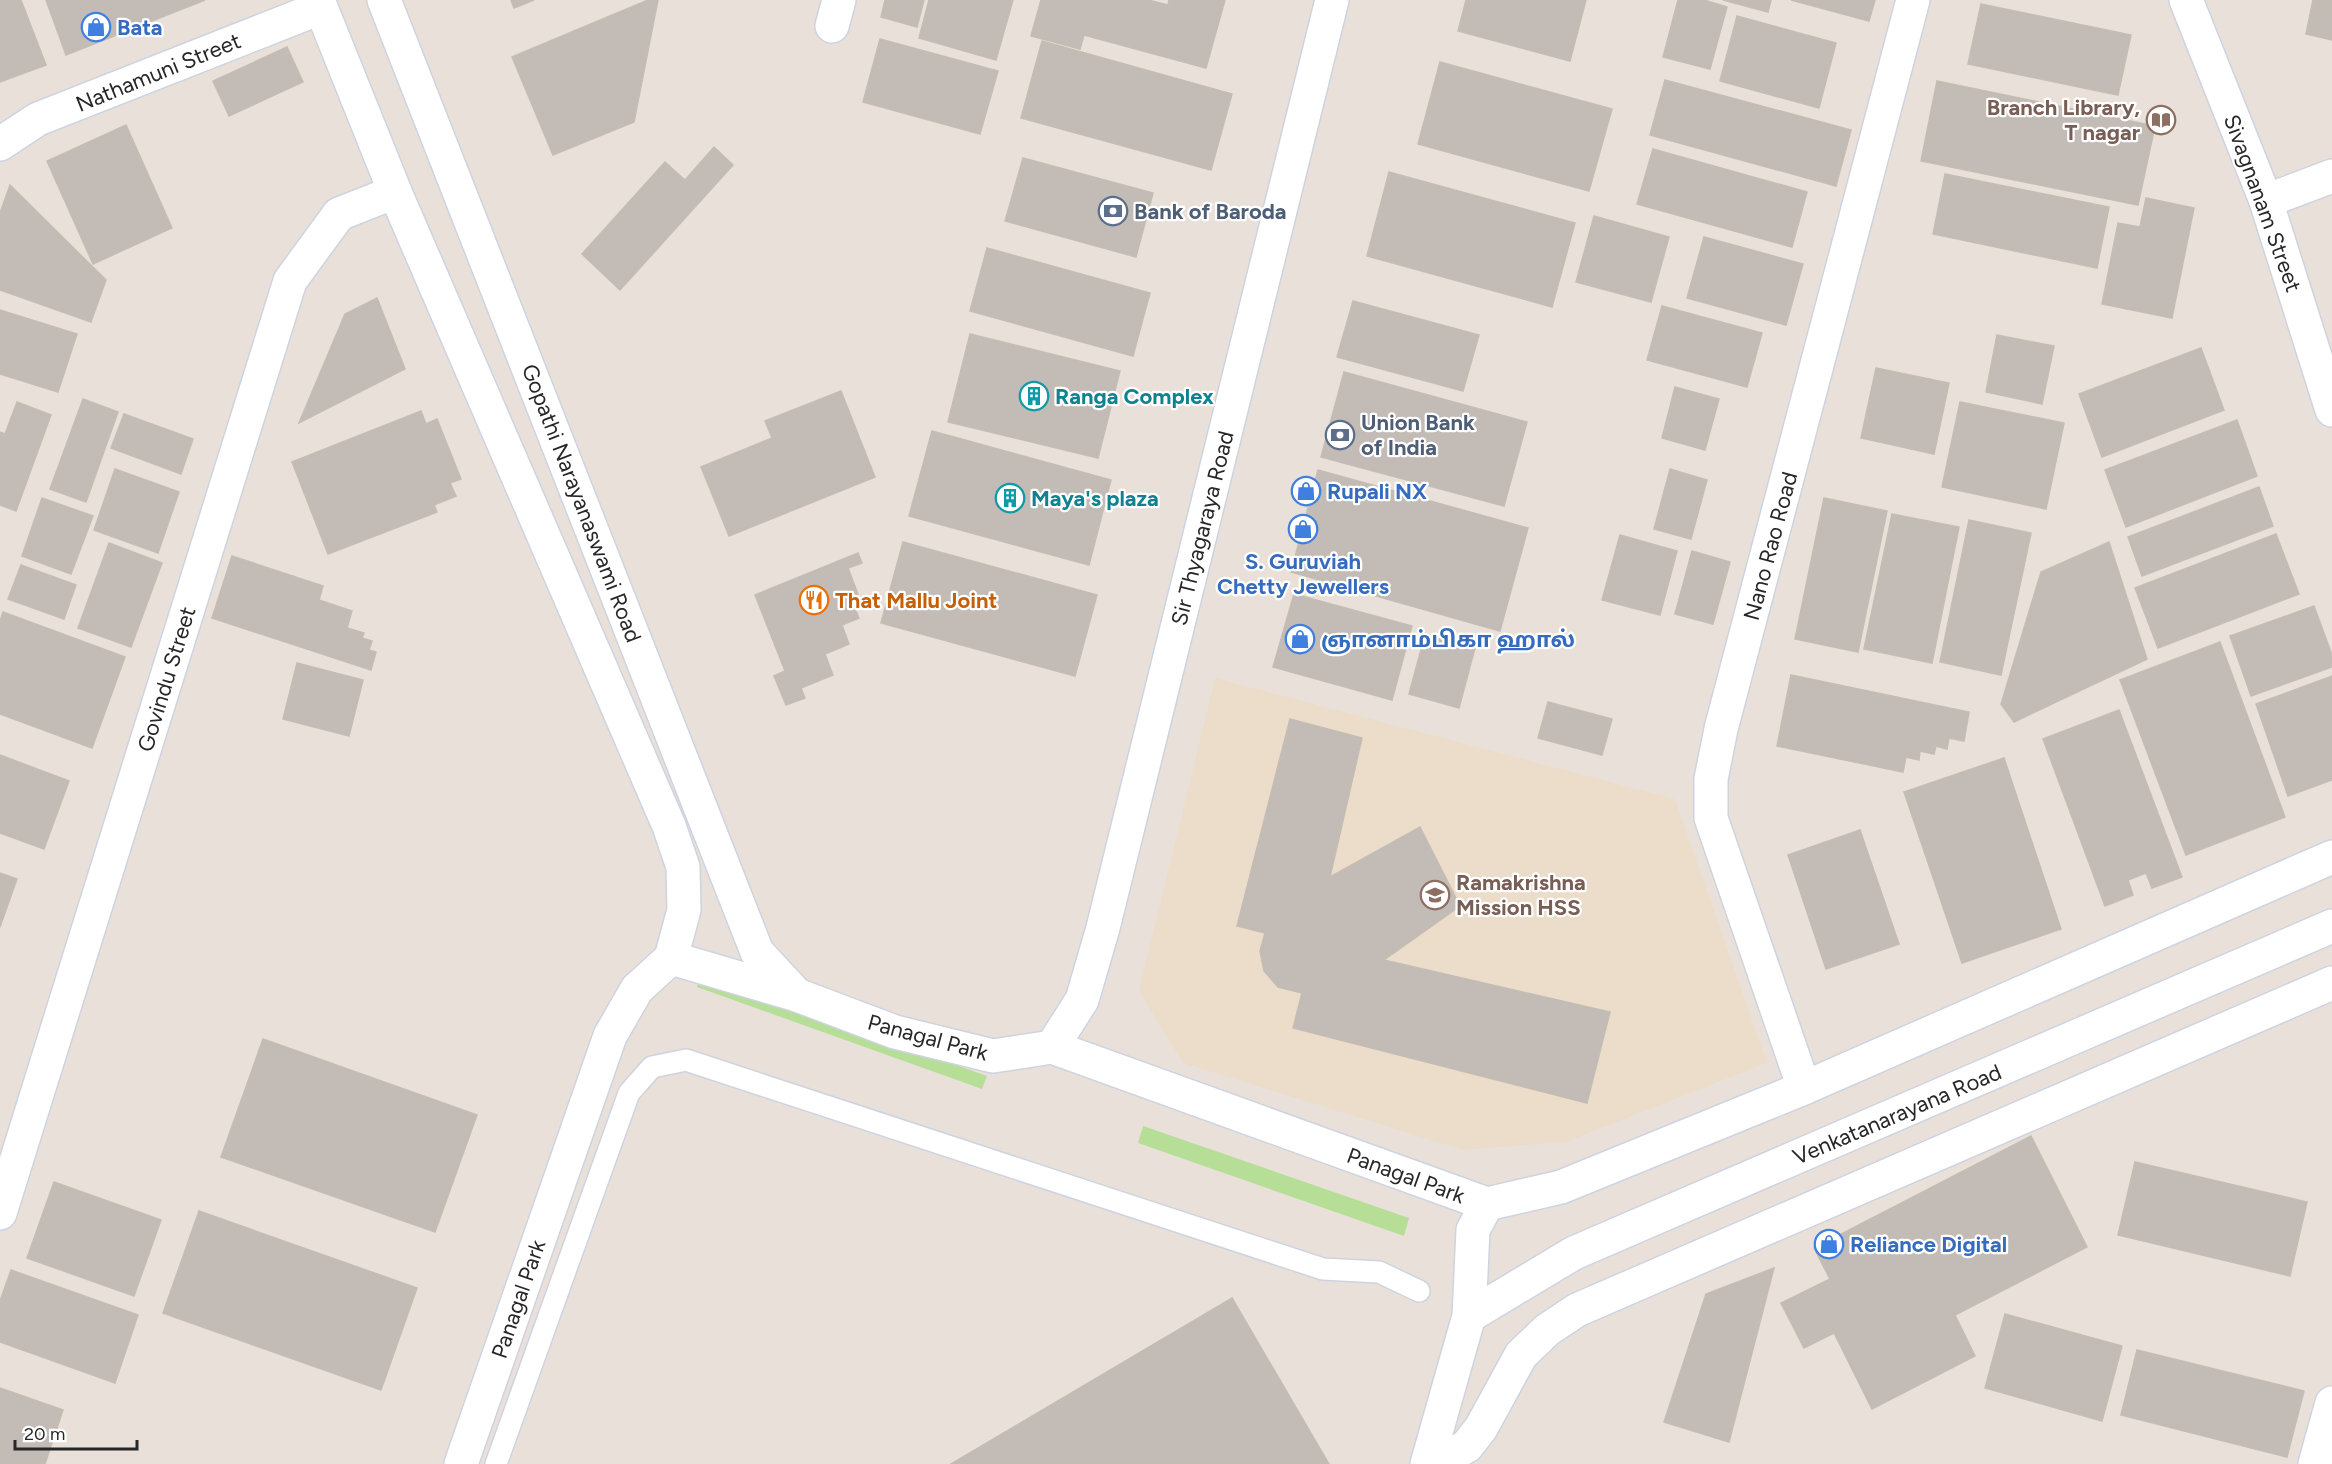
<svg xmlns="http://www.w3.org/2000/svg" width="2332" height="1464" font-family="Figtree,'Noto Sans Tamil',sans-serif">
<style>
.education{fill:#ebddc9}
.green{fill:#b6de97}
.building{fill:#c2bbb6;stroke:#c4bdb3;stroke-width:1.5}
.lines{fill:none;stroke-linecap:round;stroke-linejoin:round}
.lane-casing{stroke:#ced3e0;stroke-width:24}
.street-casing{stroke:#ced3e0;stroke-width:36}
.secondary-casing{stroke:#ced3e0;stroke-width:36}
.lane{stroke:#fff;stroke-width:21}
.street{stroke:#fff;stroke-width:33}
.secondary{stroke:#fff;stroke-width:33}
.labels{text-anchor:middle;stroke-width:4.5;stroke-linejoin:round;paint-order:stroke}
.shop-label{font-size:22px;font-weight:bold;fill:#366cbe;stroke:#fff;text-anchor:start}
.street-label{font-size:22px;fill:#272727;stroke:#fff}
.education-label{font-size:22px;font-weight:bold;fill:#785e54;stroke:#fff;text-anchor:end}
.service-label{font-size:22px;font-weight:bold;fill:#4e5e75;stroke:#fff;text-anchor:start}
.culture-label{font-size:22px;font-weight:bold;fill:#0d838f;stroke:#fff;text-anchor:start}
.food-label{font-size:22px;font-weight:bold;fill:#c56008;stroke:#fff;text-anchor:start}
</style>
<rect width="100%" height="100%" fill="#e9e1d9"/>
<path class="education" d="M1215,678l460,121 92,264 -201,79 -103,8 -280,-87 -44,-72z"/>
<g class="green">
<path d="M701,975l286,101 -5,13 -285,-102z"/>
<path d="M1143,1126l266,92 -5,18 -266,-93z"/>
</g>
<g class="building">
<path d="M0,0h21l25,65 -46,17z"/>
<path d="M46,0h159l-139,55z"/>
<path d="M511,0h23l-20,8z"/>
<path d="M648,0h10l-24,122 -81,33 -41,-98z"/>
<path d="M885,0h39l-7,27 -36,-10z"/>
<path d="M929,0h84l-17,60 -77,-22z"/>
<path d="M1041,0h107l20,5 1,-5h56l-19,68 -122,-33 -4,14 -49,-13z"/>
<path d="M1466,0h120l-16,61 -112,-30z"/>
<path d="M1678,0h26l23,7 -17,62 -47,-12z"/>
<path d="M1723,0h48l-3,12z"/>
<path d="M1791,0h84l-6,21z"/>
<path d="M2313,0h19v40l-26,-6z"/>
<path d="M1981,4l150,31 -13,60 -150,-31z"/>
<path d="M1737,16l99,27 -17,65 -99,-27z"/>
<path d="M880,39l118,32 -18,63 -117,-32z"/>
<path d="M1042,41l190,53 -21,76 -190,-52z"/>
<path d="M287,47l16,35 -74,34 -16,-35z"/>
<path d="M1440,62l172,47 -23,82 -171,-47z"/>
<path d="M1665,80l186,50 -15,56 -186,-51z"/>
<path d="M1937,81l218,45 -17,79 -217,-44z"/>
<path d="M126,125l46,103 -79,36 -46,-103z"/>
<path d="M714,147l19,18 -113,125 -38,-36 83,-92 20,18z"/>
<path d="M1653,149l154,43 -15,55 -155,-43z"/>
<path d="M1023,158l130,35 -17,64 -131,-36z"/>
<path d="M1389,172l186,51 -23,84 -185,-51z"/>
<path d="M1945,174l164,33 -12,61 -164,-34z"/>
<path d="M10,185l96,95 -15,42 -91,-32v-77z"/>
<path d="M2146,198l48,10 -22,110 -70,-14 16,-81 22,4z"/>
<path d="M1594,216l75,21 -18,65 -75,-20z"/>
<path d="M1704,237l99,27 -17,61 -99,-27z"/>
<path d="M987,248l163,45 -17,63 -163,-45z"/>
<path d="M377,298l28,71 -106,54 46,-109z"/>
<path d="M1353,301l126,34 -16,56 -126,-34z"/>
<path d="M1662,306l100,27 -15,54 -100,-27z"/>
<path d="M0,310l77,24 -19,58 -58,-18z"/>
<path d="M970,334l150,37 -22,87 -150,-36z"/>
<path d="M1997,335l57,11 -12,58 -56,-12z"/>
<path d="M2201,348l23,62 -122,47 -23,-63z"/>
<path d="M1876,368l73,15 -15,71 -73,-16z"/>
<path d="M1344,372l183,50 -23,84 -183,-49z"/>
<path d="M1675,387l44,12 -14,51 -43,-12z"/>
<path d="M841,391l34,86 -146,59 -28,-69 71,-29 -7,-17z"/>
<path d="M83,399l35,13 -32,90 -36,-13z"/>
<path d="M17,402l34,13 -35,96 -16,-6v-73l5,2z"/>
<path d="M1960,402l104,21 -18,86 -104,-22z"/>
<path d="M421,411l5,13 11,-5 24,60 -11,4 6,13 -22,9 3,7 -109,42 -36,-92z"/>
<path d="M124,414l69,25 -12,35 -70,-26z"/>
<path d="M2237,420l20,56 -131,51 -21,-57z"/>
<path d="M932,431l179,49 -22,85 -180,-49z"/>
<path d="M115,469l64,23 -21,61 -64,-23z"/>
<path d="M1670,469l37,11 -16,59 -37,-10z"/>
<path d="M1318,470l210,58 -28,103 -209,-59z"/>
<path d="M2259,487l14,39 -131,50 -14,-39z"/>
<path d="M42,498l51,18 -22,58 -49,-18z"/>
<path d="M1824,498l63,13 -29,141 -63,-13z"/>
<path d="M1892,514l67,13 -27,136 -68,-14z"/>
<path d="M1969,520l62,13 -30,142 -61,-13z"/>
<path d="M2276,534l23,60 -141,54 -23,-60z"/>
<path d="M1620,535l57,16 -17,64 -58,-15z"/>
<path d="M903,542l194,53 -22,81 -194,-53z"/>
<path d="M2109,542l38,117 -133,63 -13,-18 40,-132z"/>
<path d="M109,543l53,20 -31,84 -53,-19z"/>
<path d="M1692,551l38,11 -17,62 -38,-10z"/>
<path d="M858,553l4,10 -14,5 10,26 -8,3 9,21 -17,7 7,19 -24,10 8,21 -32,13 4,10 -19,7 -12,-29 11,-5 -30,-76z"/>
<path d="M232,556l91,30 -4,14 33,11 -5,17 17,5 -2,5 10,3 -3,9 7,2 -5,18 -159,-52z"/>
<path d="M21,565l55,20 -12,34 -56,-20z"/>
<path d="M1294,594l118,32 -20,74 -119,-33z"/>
<path d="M2314,606l18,49v12l-81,29 -21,-60z"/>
<path d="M3,612l122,45 -33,91 -92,-34v-93z"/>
<path d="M1425,635l50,13 -16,60 -50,-14z"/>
<path d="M2220,642l65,175 -99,38 -66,-175z"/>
<path d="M297,663l66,17 -14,56 -66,-17z"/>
<path d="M1791,675l178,37 -5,29 -15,-3 -2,11 -11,-3 -2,8 -14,-3 -1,9 -13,-3 -3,15 -126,-26z"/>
<path d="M2332,676v104l-44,16 -32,-92z"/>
<path d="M1548,702l64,17 -10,36 -64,-17z"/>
<path d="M2119,710l63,167 -30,11 -6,-15 -18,7 5,15 -28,11 -62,-167z"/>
<path d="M1290,719l72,19 -32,139 90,-50 40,79 -76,54 226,52 -23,91 -294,-75 9,-35 -24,-6 -14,-16 -4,-20 5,-18 -28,-7z"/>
<path d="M0,755l69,26 -25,68 -44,-16z"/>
<path d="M2004,758l57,171 -99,34 -58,-171z"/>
<path d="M1860,830l39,114 -73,25 -38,-114z"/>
<path d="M0,873l17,6 -17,48z"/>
<path d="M263,1039l214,76 -42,117 -214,-75z"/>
<path d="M2031,1136l56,111 -132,68 20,41 -103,53 -38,-76 -30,15 -23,-45 49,-24 -16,-31z"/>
<path d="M2135,1162l172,40 -17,74 -172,-41z"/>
<path d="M54,1182l107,38 -27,76 -107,-38z"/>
<path d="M199,1211l218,77 -36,102 -218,-77z"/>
<path d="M1774,1268l-45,174 -65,-20 42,-128z"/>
<path d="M11,1270l127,45 -23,68 -115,-41v-41z"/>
<path d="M1232,1298l97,166h-378z"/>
<path d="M2005,1314l117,32 -20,75 -117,-33z"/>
<path d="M2137,1350l167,41 -17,66 -166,-42z"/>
<path d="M0,1388l63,22 -18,54h-45z"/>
</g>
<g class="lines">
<g class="lane-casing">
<path id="lane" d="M496,1464l133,-371 23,-26 34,-7 637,209 56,3 40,19"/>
</g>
<g class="street-casing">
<g id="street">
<path d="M2186,0l80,201 66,209"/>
<path d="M832,26l7,-26"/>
<path d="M0,144l38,-25 282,-111"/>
<path d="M2266,201l66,-25"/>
<path d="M1804,1088l-93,-270v-39l10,-50 192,-729"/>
<path d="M0,1213l290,-932 49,-67 56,-22"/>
<path d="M2315,1464l17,-61"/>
</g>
</g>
<g class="secondary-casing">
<g id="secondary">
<path d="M318,0l77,192 274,634 14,41 1,43 -13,48"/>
<path d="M384,0l373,952 40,43"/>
<path d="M671,958l126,37 98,37 98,24 59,-9 435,157"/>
<path d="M1052,1047l30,-47 21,-72 229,-928"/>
<path d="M1487,1204l74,-17 243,-99 528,-231"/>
<path d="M1469,1316l105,-63 758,-327"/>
<path d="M461,1464l149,-428 27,-47 34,-31"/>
<path d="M1427,1464l42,-148 4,-86 14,-26"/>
<path d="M1436,1464l31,-18 14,-18 40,-73 26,-25 30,-20 755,-327"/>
</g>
</g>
<use href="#lane" class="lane"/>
<use href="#street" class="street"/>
<use href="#secondary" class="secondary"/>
</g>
<defs>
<g id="shop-ring" transform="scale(1.5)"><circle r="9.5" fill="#fff" stroke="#3f7fe0" stroke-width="1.5"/><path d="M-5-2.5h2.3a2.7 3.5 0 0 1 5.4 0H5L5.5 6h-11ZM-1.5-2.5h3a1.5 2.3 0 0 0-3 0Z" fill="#3f7fe0"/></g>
<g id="library-ring" transform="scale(1.5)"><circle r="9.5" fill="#fff" stroke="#8d6e63" stroke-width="1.5"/><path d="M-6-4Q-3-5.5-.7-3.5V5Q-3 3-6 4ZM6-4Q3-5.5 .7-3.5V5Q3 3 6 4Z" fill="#8d6e63"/></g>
<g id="bank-ring" transform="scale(1.5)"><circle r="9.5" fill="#fff" stroke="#5c6f8a" stroke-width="1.5"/><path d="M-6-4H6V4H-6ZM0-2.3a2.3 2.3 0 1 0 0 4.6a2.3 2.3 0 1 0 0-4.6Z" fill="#5c6f8a"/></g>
<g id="building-ring" transform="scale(1.5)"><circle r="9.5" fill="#fff" stroke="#0f9aa8" stroke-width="1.5"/><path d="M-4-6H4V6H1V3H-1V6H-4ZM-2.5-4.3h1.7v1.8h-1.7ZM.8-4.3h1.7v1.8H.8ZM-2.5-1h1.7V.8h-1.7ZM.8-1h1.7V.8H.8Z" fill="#0f9aa8"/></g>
<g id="restaurant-ring" transform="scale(1.5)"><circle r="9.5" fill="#fff" stroke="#e8710a" stroke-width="1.5"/><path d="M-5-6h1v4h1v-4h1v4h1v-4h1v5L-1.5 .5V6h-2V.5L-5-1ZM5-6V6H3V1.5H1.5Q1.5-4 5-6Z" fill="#e8710a"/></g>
<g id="school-ring" transform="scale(1.5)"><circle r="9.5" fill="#fff" stroke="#8d6e63" stroke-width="1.5"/><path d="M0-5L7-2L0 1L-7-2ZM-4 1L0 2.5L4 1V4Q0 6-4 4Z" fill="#8d6e63"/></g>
</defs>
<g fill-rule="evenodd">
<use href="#shop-ring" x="96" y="27"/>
<use href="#library-ring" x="2161" y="120"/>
<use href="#bank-ring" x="1113" y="211"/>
<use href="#building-ring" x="1034" y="396"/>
<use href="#bank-ring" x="1340" y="435"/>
<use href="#shop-ring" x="1306" y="491"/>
<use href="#building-ring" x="1010" y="498"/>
<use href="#shop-ring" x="1303" y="529"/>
<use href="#restaurant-ring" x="814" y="600"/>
<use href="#shop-ring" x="1300" y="639"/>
<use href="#school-ring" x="1435" y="895"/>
<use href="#shop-ring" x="1829" y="1244"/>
</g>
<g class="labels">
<g class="shop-label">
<text x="117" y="35">Bata</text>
<text x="1327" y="499">Rupali NX</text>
<text x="1303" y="569" text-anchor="middle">S. Guruviah<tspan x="1303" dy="25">Chetty Jewellers</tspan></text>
<text x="1321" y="647">ஞானாம்பிகா ஹால்</text>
<text x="1850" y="1252">Reliance Digital</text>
</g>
<g class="street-label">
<text transform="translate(158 72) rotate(-22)" y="8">Nathamuni Street</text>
<text transform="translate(2263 203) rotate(70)" y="8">Sivagnanam Street</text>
<text transform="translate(582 503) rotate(69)" y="8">Gopathi Narayanaswami Road</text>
<text transform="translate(1202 528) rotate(-76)" y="8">Sir Thyagaraya Road</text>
<text transform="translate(1770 546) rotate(-75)" y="8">Nano Rao Road</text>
<text transform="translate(166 679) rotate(-73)" y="8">Govindu Street</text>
<text transform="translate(928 1037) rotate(15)" y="8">Panagal Park</text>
<text transform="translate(1897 1114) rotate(-23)" y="8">Venkatanarayana Road</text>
<text transform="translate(1406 1175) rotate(20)" y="8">Panagal Park</text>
<text transform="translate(518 1299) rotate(-71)" y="8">Panagal Park</text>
</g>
<g class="education-label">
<text x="2140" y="115">Branch Library,<tspan x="2140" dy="25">T nagar</tspan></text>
<text x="1456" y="890" text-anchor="start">Ramakrishna<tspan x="1456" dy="25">Mission HSS</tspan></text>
</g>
<g class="service-label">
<text x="1134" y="219">Bank of Baroda</text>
<text x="1361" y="430">Union Bank<tspan x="1361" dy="25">of India</tspan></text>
</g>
<g class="culture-label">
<text x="1055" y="404">Ranga Complex</text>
<text x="1031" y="506">Maya's plaza</text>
</g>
<g class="food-label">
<text x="835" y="608">That Mallu Joint</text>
</g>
</g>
<path d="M15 1440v9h122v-9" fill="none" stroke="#272727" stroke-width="3"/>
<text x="24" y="1440" font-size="18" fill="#272727" stroke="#ffffff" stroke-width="4.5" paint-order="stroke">20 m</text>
</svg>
